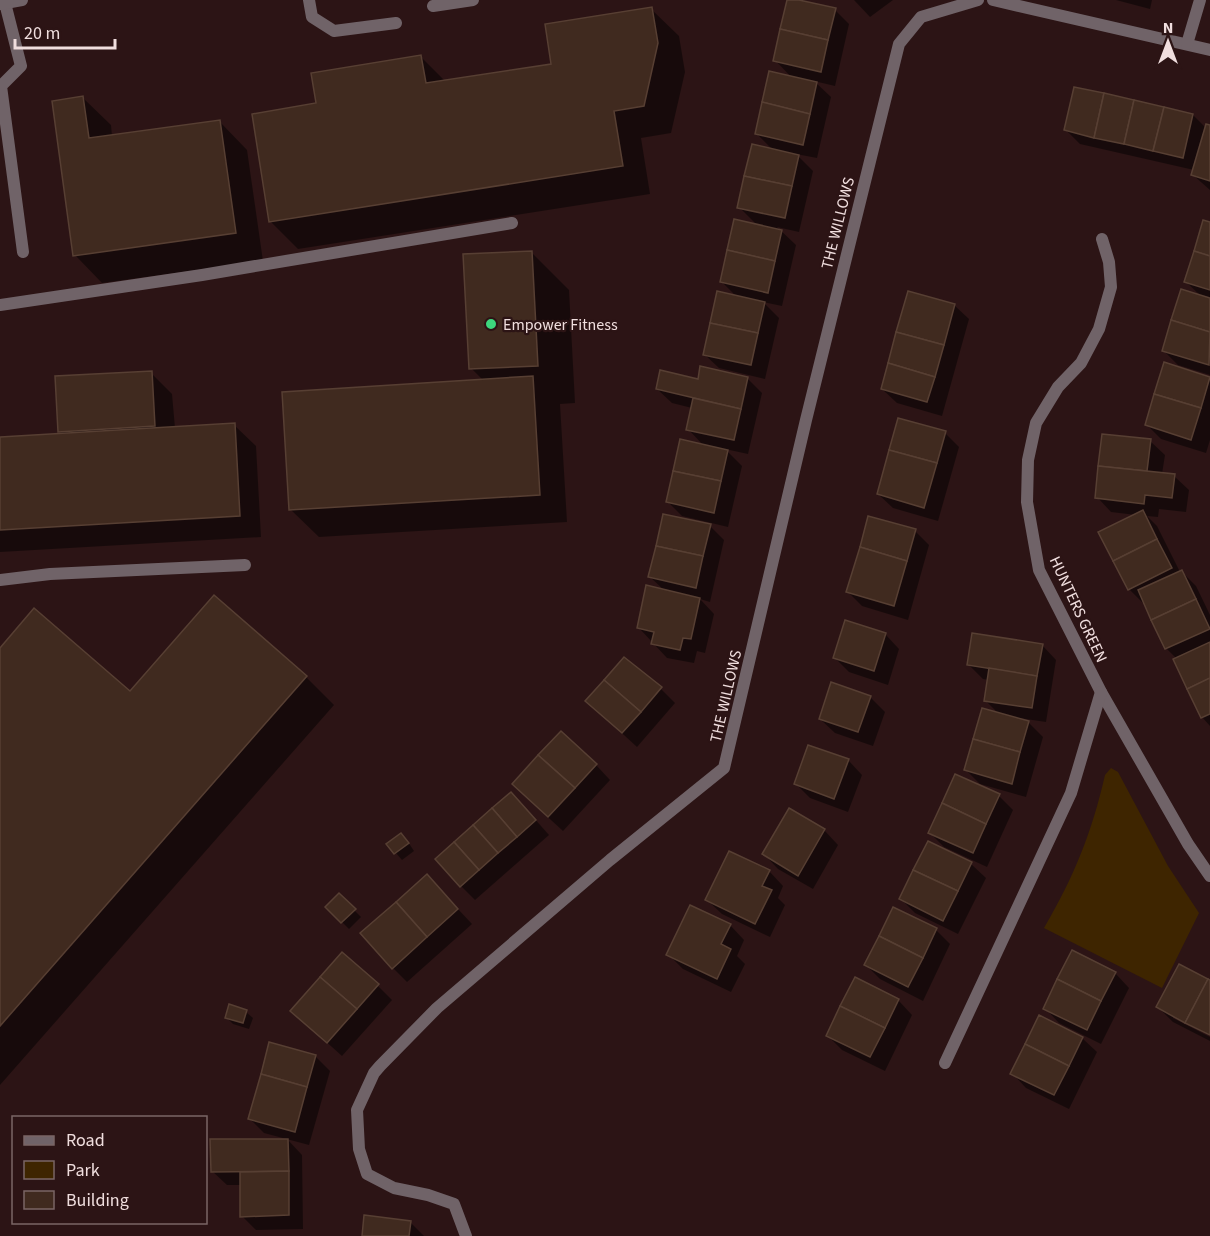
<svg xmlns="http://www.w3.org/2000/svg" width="1210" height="1236" font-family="'Source Sans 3',sans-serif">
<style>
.green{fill:#3e2500}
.shadow{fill:#0007}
.building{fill:#402a1f;stroke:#573f33;stroke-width:1.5}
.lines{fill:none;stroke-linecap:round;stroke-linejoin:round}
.service{stroke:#706368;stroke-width:12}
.minor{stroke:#706368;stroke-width:12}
.poi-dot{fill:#3dd77d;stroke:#2c1415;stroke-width:2}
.labels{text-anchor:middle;stroke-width:4.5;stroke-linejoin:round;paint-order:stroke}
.street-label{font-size:16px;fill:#f0dede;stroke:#2c1415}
.poi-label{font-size:16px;fill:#f0dede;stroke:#2c1415;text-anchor:start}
</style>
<rect width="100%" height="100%" fill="#2c1415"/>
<path class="green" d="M1111,768l7,4 50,94 31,47 -37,75 -118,-60c30,-51 48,-96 61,-153z"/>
<g class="shadow">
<path d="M789,0l46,10 14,14 -14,62 -21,-5 17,16 -14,61 -21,-4 17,17 -14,61 -22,-5 19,18 -14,61 -19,-4 16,16 -14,61 -46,-11 -15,-14 33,-57 -15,-15 35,-57 -18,-18 34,-57 -16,-16 35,-56 -17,-18z"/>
<path d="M854,0h39l-23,17z"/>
<path d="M1116,0h36l-2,9z"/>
<path d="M651,9l28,27 6,36 -14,61 -30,5 9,56 -352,55 -27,-27 47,-118 103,-47 25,25 106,-17z"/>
<path d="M83,98l28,27 1,11 108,-14 27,28 16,111 -161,22 -27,-28z"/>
<path d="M1193,115l13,13 4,-2v64l-17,-15 1,-5 -114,-26 -14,-14z"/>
<path d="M1210,224v151l-32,-10 -14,-14 37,-55 -15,-14z"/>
<path d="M531,252l38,38 6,113 -15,1 7,118 -248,15 -28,-27 192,-130 -12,-12z"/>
<path d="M954,305l15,14 -27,97 -45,-13 -15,-14z"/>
<path d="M1165,364l45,15v61l-4,13 -45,-14 -15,-15z"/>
<path d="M151,373l21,21 3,34 59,-3 22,21 5,91 -261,15v-114l63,-3 -4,-4z"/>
<path d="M747,378l15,15 -14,61 -23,-5 17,17 -14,61 -46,-11 -14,-14 36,-56 -16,-17 4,-21 -20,-5 -15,-14 42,-9z"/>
<path d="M945,433l14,14 -21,74 -45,-13 -15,-14z"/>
<path d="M1103,435l47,6 15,14 -3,19 12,2 15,14 -3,22 -27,-3 -1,8 -11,-1 10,10 23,46h2l14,14 14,29v111l-8,-9 -25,-58 -11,-11 -21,-46 -2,1 -14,-14 7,-74 -25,-3 -14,-15z"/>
<path d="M710,526l14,14 -14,62 -10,-3 14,15 -9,39 -8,-2 -3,12 -27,-5 -28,-30 26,-37 -15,-14z"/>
<path d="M915,531l14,14 -21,75 -46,-14 -14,-14z"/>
<path d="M214,597l92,80 28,28 -334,380v-435l130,43z"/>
<path d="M885,634l14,15 -11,36 -39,-13 -14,-14z"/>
<path d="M1042,645l14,15 -10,62 -27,-4v2l9,2 15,15 -17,60 -46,-13 -14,-14 33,-56 -14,-14 4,-20 -6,-1 -15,-15z"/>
<path d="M661,689l14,14 -38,44 -50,-46z"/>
<path d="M870,697l15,15 -12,34 -38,-13 -15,-14z"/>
<path d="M848,760l14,15 -14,37 -38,-14 -14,-14z"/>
<path d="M596,765l14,15 -47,51 -35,-32z"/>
<path d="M999,796l14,14 -26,57 -43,-20 -14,-14z"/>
<path d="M525,808l24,27 -74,65 -14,-14z"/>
<path d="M824,830l14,15 -25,44 -35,-20 -14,-15z"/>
<path d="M408,842l6,9 -12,9 -13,-15z"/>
<path d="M929,843l42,21 15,14 -28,56 -43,-21 -14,-14z"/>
<path d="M769,871l14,15 -5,12 7,7 -15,32 -48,-23 -15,-14z"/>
<path d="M427,876l45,48 -65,58 -14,-14z"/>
<path d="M339,895l22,22 -12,12 -22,-22z"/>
<path d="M730,925l14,15 -7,16 8,8 -14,28 -48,-23 -15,-15z"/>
<path d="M936,930l14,14 -27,57 -43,-22 -14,-14z"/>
<path d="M1115,973l14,15 -28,56 -42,-21 -14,-15z"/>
<path d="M1210,982v51l-37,-19v4l37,19v4l-37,-19 -15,-15z"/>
<path d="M378,986l14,14 -50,56 -50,-45z"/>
<path d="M898,1000l14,15 -27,56 -43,-21 -14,-14z"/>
<path d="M246,1012l7,6 -4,11 -16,-5 -7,-7z"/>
<path d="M1082,1038l15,14 -28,57 -43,-21 -14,-15z"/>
<path d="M315,1056l15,15 -21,74 -45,-12 -14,-14z"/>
<path d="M287,1139l15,16 1,74 -47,1 -14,-14 -1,-31h-14l-15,-14z"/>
<path d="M410,1222l14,14h-61z"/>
</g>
<g class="building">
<path d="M787,0h12l37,8 -8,32 -48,-11z"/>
<path d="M652,7l6,36 -14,63 -30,5 9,55 -354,56 -17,-108 64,-11 -5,-30 110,-18 5,28 125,-19 -6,-40z"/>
<path d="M780,29l48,11 -7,32 -48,-11z"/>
<path d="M769,71l48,11 -7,32 -48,-12z"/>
<path d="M1074,87l30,6 -10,45 -30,-8z"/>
<path d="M1104,93l30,7 -10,44 -30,-6z"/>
<path d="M83,96l6,42 131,-18 16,113 -163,23 -21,-155z"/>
<path d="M1134,100l30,7 -11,44 -29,-7z"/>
<path d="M762,102l48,12 -7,31 -48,-11z"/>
<path d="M1164,107l29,7 -10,44 -30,-7z"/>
<path d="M1206,124l4,1v56l-19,-6z"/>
<path d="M752,144l47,11 -7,31 -48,-10z"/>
<path d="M744,176l48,10 -7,32 -48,-10z"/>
<path d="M734,219l48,11 -7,31 -48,-11z"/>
<path d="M1203,220l7,2v34l-16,-5z"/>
<path d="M727,250l48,11 -7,32 -48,-11z"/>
<path d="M532,251l6,115 -69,3 -6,-115z"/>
<path d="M1194,251l16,5v34l-26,-8z"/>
<path d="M1181,289l29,9v34l-39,-12z"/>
<path d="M717,291l48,11 -7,31 -48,-10z"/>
<path d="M908,291l47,13 -11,41 -48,-13z"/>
<path d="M1171,320l39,12 -1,33 -47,-14z"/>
<path d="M710,323l48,10 -7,32 -48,-10z"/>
<path d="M896,332l48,13 -9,32 -47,-14z"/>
<path d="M1164,362l46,15 -9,31 -47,-14z"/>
<path d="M888,363l47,14 -8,25 -46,-13z"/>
<path d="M700,366l48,11 -7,32 -85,-20 4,-19 38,9z"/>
<path d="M152,371l3,55 -97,6 -3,-56z"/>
<path d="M533,376l7,119 -251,15 -7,-118z"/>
<path d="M1154,394l47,14 -10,32 -46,-15z"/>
<path d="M693,398l48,11 -7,31 -48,-10z"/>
<path d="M898,418l48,13 -9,32 -48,-13z"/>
<path d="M235,423l5,93 -240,14v-93z"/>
<path d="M1102,434l49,5 -4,32 -49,-5z"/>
<path d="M680,439l48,11 -7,31 -48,-10z"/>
<path d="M889,450l48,13 -13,45 -47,-14z"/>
<path d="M1098,466l77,8 -3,24 -27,-3 -1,9 -49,-6z"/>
<path d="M673,471l48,10 -7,32 -48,-11z"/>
<path d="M1143,510l14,29 -44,22 -15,-29z"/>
<path d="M663,514l48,10 -8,32 -47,-10z"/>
<path d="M868,516l48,13 -9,32 -47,-14z"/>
<path d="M1157,539l15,29 -44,22 -15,-29z"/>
<path d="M656,546l47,10 -7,32 -48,-11z"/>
<path d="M860,547l47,14 -13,45 -48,-14z"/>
<path d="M1182,570l14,29 -45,21 -13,-30z"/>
<path d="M646,585l54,13 -9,41 -8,-1 -3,12 -29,-6 3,-12 -17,-4z"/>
<path d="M214,595l93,81 -307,350v-378l34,-40 96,83z"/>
<path d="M1196,599l14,30 -45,20 -14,-29z"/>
<path d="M845,620l41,13 -12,38 -41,-13z"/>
<path d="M972,633l71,11 -6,32 -70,-11z"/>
<path d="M1210,642v36l-23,11 -14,-30z"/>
<path d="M624,657l38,30 -21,25 -37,-32z"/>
<path d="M989,668l48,8 -5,32 -48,-7z"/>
<path d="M1210,678v36l-9,4 -14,-29z"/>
<path d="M604,680l37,32 -19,21 -37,-32z"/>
<path d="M831,682l40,14 -13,36 -39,-13z"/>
<path d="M982,708l47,13 -9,31 -47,-13z"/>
<path d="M561,731l36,33 -22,24 -37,-33z"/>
<path d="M973,739l47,13 -8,32 -48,-14z"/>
<path d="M808,745l41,14 -15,40 -40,-15z"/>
<path d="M538,755l37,33 -27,29 -36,-33z"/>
<path d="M955,774l45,20 -14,30 -44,-21z"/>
<path d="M511,792l25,28 -19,17 -25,-29z"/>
<path d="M942,803l44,21 -13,29 -45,-20z"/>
<path d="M492,808l25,29 -19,16 -25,-28z"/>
<path d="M789,808l36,21 -27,47 -36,-22z"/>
<path d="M473,825l25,28 -19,17 -25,-28z"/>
<path d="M401,833l8,10 -15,11 -8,-10z"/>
<path d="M928,841l44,21 -14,29 -45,-21z"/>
<path d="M454,842l25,28 -19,17 -25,-28z"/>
<path d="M729,851l41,19 -8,16 10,4 -17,34 -50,-24z"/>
<path d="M913,870l45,21 -15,30 -44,-22z"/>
<path d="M427,874l31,35 -31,28 -31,-35z"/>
<path d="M339,893l17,16 -15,14 -16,-16z"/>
<path d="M396,902l31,35 -35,32 -32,-36z"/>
<path d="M690,905l41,19 -10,20 10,5 -14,30 -51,-24z"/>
<path d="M893,907l44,21 -14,30 -44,-22z"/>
<path d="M879,936l44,22 -15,29 -44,-22z"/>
<path d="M1072,950l44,22 -15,29 -44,-22z"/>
<path d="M342,952l37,32 -22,25 -37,-32z"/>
<path d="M1179,964l29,15 -23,44 -29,-16z"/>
<path d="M320,977l37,32 -30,34 -37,-32z"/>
<path d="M855,977l44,22 -14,29 -45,-22z"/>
<path d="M1057,979l44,22 -14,29 -44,-21z"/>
<path d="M1208,979l2,1v55l-25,-12z"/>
<path d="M229,1004l18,6 -4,13 -18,-5z"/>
<path d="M840,1006l45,22 -15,29 -44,-21z"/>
<path d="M1039,1015l44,22 -14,29 -44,-22z"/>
<path d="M269,1042l47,13 -9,32 -46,-13z"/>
<path d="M1025,1044l44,22 -15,29 -44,-21z"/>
<path d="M261,1074l46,13 -12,45 -47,-13z"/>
<path d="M210,1139h78l1,32 -78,1z"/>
<path d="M289,1171v44l-49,2v-45z"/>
<path d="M364,1215l47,6 -2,15h-47z"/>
</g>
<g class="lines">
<g class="service">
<path d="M309,0l3,17 22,14 62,-8"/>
<path d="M5,3l16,63 -20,20 22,166"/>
<path d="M0,4l22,-4"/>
<path d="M433,6l40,-6"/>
<path d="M0,305l202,-30 310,-52"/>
<path d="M0,580l50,-6 195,-9"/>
</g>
<g class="minor">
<path d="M993,0l217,50"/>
<path d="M1187,44l13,-44"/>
<path d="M1102,239l7,23 2,25 -12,42 -18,34 -23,24 -22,36 -8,37 -1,42 12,68 62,122 87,152 22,32"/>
<path d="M945,1063l126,-270 30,-101"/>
<path d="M466,1236l-12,-32 -26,-9 -34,-7 -27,-14 -8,-25 -2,-39 17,-37 6,-7 57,-58 173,-148 114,-92 82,-348 93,-376 22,-27 57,-17"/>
</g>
</g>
<circle class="poi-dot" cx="491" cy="324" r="6"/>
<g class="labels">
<g class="street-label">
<text transform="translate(837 223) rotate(-76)" y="6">THE WILLOWS</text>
<text transform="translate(1079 609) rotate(65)" y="6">HUNTERS GREEN</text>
<text transform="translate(725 696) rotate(-77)" y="6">THE WILLOWS</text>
</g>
<g class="poi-label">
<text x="503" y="330">Empower Fitness</text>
</g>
</g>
<rect x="12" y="1116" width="195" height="108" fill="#2c1415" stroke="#7a6565" stroke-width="1.5"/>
<rect x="24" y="1136" width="30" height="9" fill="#706368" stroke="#7a6565" stroke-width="1.5"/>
<text x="66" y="1146" font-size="18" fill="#f0dede">Road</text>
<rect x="24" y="1161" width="30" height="18" fill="#3e2500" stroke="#7a6565" stroke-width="1.5"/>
<text x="66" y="1176" font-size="18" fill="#f0dede">Park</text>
<rect x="24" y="1191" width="30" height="18" fill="#402a1f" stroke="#7a6565" stroke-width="1.5"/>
<text x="66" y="1206" font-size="18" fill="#f0dede">Building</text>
<g transform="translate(1168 42)" stroke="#2c1415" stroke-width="4.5" paint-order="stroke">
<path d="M0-4.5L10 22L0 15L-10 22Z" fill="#f0dede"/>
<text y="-9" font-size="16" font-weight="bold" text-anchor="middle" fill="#f0dede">N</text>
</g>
<path d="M15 39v9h100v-9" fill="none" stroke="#f0dede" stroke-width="3"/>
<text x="24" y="39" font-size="18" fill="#f0dede" stroke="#2c1415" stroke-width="4.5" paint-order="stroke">20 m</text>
</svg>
